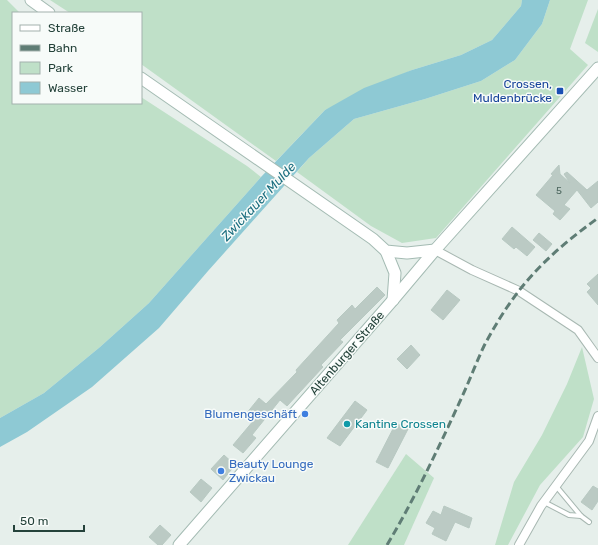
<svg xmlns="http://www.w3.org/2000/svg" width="598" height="545" font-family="Rubik,sans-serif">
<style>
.green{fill:#bfe0c8}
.water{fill:#8ec9d4}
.building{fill:#bbcac4;stroke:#b8c9c2}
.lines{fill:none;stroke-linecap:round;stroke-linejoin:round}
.lane-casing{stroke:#a8b8b2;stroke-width:6}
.street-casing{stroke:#a8b8b2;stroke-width:10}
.secondary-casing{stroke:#a4bbb3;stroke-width:13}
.lane{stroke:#fff;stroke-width:4}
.street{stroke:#fff;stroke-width:8}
.secondary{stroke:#fff;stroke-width:11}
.rail{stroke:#5f7d75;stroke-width:3;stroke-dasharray:8 4;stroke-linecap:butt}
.transit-dot{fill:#1a4fb4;stroke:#f7fbf9;stroke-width:1.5}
.shop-dot{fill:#3f7fe0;stroke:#f7fbf9;stroke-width:1.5}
.culture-dot{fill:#0f9aa8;stroke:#f7fbf9;stroke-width:1.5}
.labels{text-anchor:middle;stroke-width:3;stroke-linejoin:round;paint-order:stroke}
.number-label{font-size:10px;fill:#4a645c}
.transit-label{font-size:12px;fill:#164399;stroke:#f7fbf9;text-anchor:end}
.street-label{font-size:12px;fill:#24423a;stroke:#f7fbf9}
.shop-label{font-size:12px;fill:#366cbe;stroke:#f7fbf9;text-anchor:end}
.culture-label{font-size:12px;fill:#0d838f;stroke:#f7fbf9;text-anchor:start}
.water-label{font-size:13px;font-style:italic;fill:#1c6f80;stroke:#f7fbf9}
</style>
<rect width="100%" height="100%" fill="#e6efeb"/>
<g class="green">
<path d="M0,0h7l13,13h-7v90h128v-6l106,69 14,11 -112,126 -49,44 -56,46 -44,25z"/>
<path d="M50,0h472l-1,6 -29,34 -31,15 -49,15 -87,40 -49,51 -135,-97v-51h-71z"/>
<path d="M550,0h38l-18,49 18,16 -152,173 -34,5 -31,-17 -74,-54 12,-14 45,-39 71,-20 56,-18 34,-21 27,-36z"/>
<path d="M598,9v43l-13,-9z"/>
<path d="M582,347l12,52 -11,38 -43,48 -32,60h-13l19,-63 28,-47 25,-51z"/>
<path d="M406,454l28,24 -30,67h-56z"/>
</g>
<path class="water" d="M522,0h28l-8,24 -27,36 -34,21 -56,18 -71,20 -45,39 -101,113 -49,57 -67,59 -65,45 -27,15v-29l44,-25 56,-46 49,-44 112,-126 64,-67 39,-22 48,-18 49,-15 31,-15 29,-34z"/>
<g class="building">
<path d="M559,165l1,9 10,9 -6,-9 3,-2 20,18 11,-9v21l-7,6 -14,-18 -13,15 6,4 -10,11 -7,-6 2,-3 -19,-16 17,-20 -2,-1z"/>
<path d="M512,227l23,20 -8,9 -11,-9 -2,2 -12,-10z"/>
<path d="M539,233l13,11 -6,7 -13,-11z"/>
<path d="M598,274v31l-11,-13 4,-4 -4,-4z"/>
<path d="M377,287l8,8 -45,45 3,2 -22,23 2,2 -36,39 -7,-6 -28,35 4,3 -13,15 -10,-8 21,-25 -8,-6 13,-16 7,6 31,-32 -1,-2 43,-47 -2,-3 15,-15 3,4z"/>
<path d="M447,290l13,10 -17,20 -12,-10z"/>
<path d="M411,345l9,10 -13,14 -10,-10z"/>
<path d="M355,401l12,9 -27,36 -13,-8z"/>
<path d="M396,423l12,6 -20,39 -12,-6z"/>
<path d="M224,455l11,10 -12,15 -12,-11z"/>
<path d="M201,479l11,9 -11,14 -11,-10z"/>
<path d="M593,486l5,3v12l-6,9 -11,-8z"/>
<path d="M444,506l28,12 -3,10 -14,-6 -9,19 -14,-7 3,-6 -9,-5 7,-12 8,4z"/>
<path d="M160,525l11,10 -9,10h-4l-9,-8z"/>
</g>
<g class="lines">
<g class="lane-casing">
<g id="lane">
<path d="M556,486l25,30 8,6"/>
<path d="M544,502l25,13 12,1"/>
</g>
</g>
<g class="street-casing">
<g id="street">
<path d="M435,250l37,20 47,21 59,39 20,28"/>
<path d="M519,545l22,-39 48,-65 9,-25"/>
</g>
</g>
<g class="secondary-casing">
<g id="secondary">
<path d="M31,0l18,13"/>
<path d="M141,78l232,161 13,12 21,2 28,-3"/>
<path d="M386,251l9,22 -2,27"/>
<path d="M179,545l214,-245 42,-50 163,-182"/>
</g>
</g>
<use href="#lane" class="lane"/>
<use href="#street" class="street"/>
<use href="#secondary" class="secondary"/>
<path class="rail" d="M387,545c28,-47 51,-96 74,-146 8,-17 15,-36 23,-53 10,-19 21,-37 34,-54 22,-29 51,-53 80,-74"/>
</g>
<rect class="transit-dot" x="556" y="87" width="8" height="8" rx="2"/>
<g class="shop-dot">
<circle cx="305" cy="414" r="4"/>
<circle cx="221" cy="471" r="4"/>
</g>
<circle class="culture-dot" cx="347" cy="424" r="4"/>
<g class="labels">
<g class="number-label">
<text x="559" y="194">5</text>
</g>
<g class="transit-label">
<text x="552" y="88">Crossen,<tspan x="552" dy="14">Muldenbrücke</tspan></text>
</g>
<g class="street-label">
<text transform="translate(347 353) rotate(-49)" y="4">Altenburger Straße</text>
</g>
<g class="shop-label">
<text x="297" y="418">Blumengeschäft</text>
<text x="229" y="468" text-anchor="start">Beauty Lounge<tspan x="229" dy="14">Zwickau</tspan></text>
</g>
<g class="culture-label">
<text x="355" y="428">Kantine Crossen</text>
</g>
<g class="water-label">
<text transform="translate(258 201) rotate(-47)" y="5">Zwickauer Mulde</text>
</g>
</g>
<rect x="12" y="12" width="130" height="92" fill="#f7fbf9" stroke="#a3b1ad"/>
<rect x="20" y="25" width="20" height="6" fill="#ffffff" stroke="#a3b1ad"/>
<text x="48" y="32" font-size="12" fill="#24423a">Straße</text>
<rect x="20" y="45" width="20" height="6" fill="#5f7d75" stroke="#a3b1ad"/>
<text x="48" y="52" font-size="12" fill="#24423a">Bahn</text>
<rect x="20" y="62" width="20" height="12" fill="#bfe0c8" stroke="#a3b1ad"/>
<text x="48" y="72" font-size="12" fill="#24423a">Park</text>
<rect x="20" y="82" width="20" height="12" fill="#8ec9d4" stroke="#a3b1ad"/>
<text x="48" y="92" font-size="12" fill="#24423a">Wasser</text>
<path d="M14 525v6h70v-6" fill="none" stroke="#24423a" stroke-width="2"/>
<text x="20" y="525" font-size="12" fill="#24423a" stroke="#f7fbf9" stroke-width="3" paint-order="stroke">50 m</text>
</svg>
